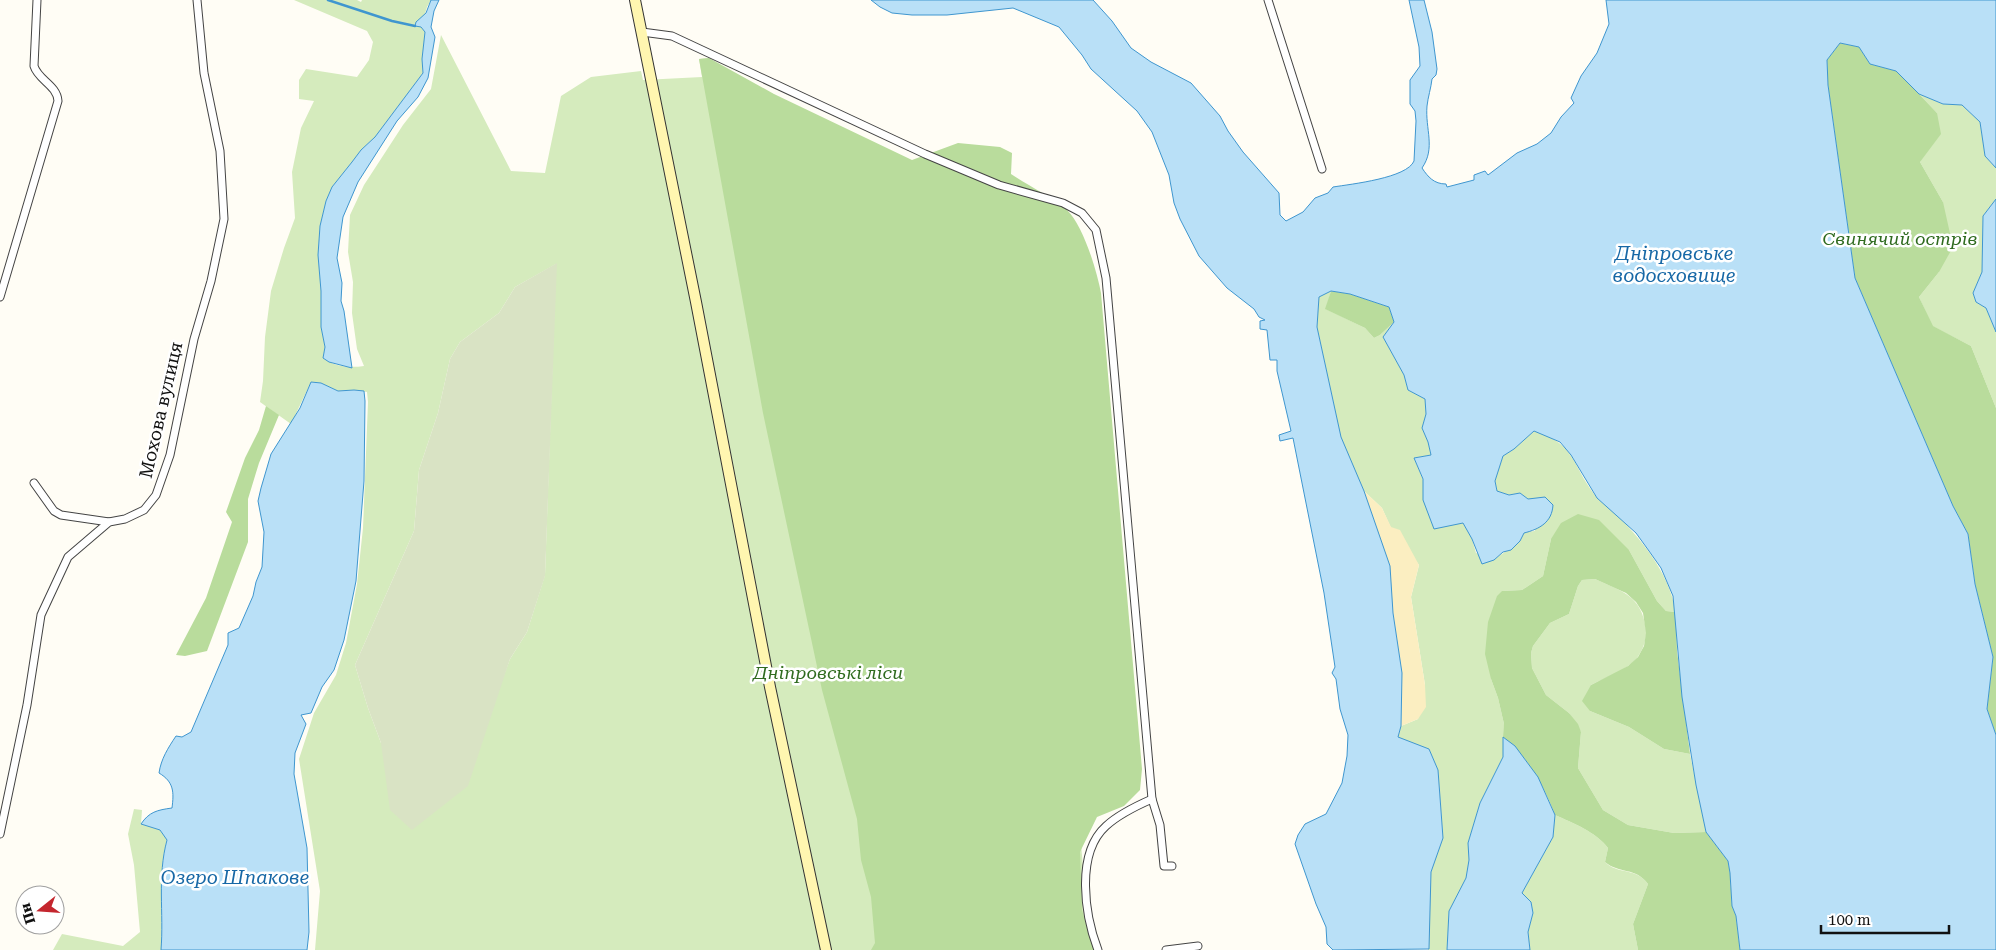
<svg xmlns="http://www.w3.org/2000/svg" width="1996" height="950" font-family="'Roboto Serif',serif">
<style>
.green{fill:#d5ebbd;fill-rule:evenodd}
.forest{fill:#b9dc9c}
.sand{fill:#fbeec1}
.cemetery{fill:#d9e3c4}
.water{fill:#b9e0f7;stroke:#3f96cf}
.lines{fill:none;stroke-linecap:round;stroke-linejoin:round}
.stream{stroke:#3f96cf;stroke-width:2.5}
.street-casing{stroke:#444;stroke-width:9}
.secondary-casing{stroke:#333;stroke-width:12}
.street{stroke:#fff;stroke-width:7}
.secondary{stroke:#fff6b0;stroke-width:10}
.labels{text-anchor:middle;stroke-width:5;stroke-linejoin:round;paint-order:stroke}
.park-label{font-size:18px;font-style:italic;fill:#2f6b1f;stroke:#fff}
.street-label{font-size:18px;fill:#111;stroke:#fff}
.water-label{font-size:19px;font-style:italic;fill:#1768a6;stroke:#fff}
</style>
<rect width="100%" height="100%" fill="#fffdf5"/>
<g class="green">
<path d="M294,0h63l4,2 1,-2h69l-4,7 -6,20 4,5 -3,27 1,14 -48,64 -14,13 -9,12 -20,25 -6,14 -6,25 -2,29 3,36v36l4,20 -2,11c12,9 27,10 41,8l-7,-17 -5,-36 1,-31 -5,-30 2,-37 14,-30 39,-60 28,-36 10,-54 70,136 34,2 16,-77 30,-19 50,-6 2,9 59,-3 -3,-18 10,-1 371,774 10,118h-775l5,-59 -21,-132 15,-46 22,-38 10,-32 11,-59 6,-56 5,-126 -1,-10 -13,-2 -16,1 -17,-8 -10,-1 -20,42 -31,-22 3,-21 2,-44 6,-46 13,-43 11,-30 -3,-46 9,-44 13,-27 -15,-2v-19l7,-11 51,8 12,-17 4,-18 -6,-11zM556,264l-11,311 -18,57 -17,27 -9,24 -120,60 -13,-35 -13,-43 59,-134 5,-61 19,-57 12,-54 10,-17 39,-29 16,-26z"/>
<path d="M1919,94l24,10 19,1 18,17 5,34 11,12v31l-13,17 -1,56 -9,21 3,9 10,6 10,24v76l-25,-62 -39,-20 -13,-29 20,-25 4,-70 -23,-40 17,-49z"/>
<path d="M1331,291l-5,18 39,19 9,10 6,-3 14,-13 -11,15 21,38 4,15 17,9 1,15 -4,14 6,14 3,13 -17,3 9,22v20l40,23 9,16 4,14 18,7c12,-11 23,-11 30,-28l11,-1 -7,-32 -8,-6 -11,2 -12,-4 -2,-10 8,-25 11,-7 20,-18c31,10 35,20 50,48 4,6 8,13 13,19 4,4 10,7 15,12 29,29 56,60 64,102l-10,-1 -9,-10 -28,-51 -78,-11 -8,37 -21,14 -20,1 -11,88 7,19 6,26 -1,33 -23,46 -12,40 1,17 -3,18 -17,33 -2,39h-19l3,-78 12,-35 -5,-67 -9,-21 -31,-11 3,-12 17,-7 7,-34 -14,-88 8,-32 -28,-37 -9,-20 -18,-17 -23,-53 -24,-111 2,-30z"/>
<path d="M1595,579c28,13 46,16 51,50 1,10 -3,21 -9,29 -11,13 -31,19 -46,27l-1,26 39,16 35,22 26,5 16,78 -32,1 -46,-8 -25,-15 -25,-42 3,-36 -12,-19 -23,-18 -14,-27 -1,-15 2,-7 17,-23 19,-9 9,-28 4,-6z"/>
<path d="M134,809l8,1 -1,14 19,6 7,9c-10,37 -3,74 -6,111h-108l9,-16 61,12 17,-14 -6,-67 -6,-31z"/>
<path d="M1555,815c18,8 41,17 53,33l-3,14c13,13 31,5 43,22l-15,40 5,26h-108l-2,-18 5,-19 -2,-11 -9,-9 31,-56z"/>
</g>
<g class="forest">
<path d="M1840,43l19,4 11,17 26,7 23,23 18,19 4,21 -21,28 23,40 10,45 -14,25 -20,25 14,29 38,20 25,62v327l-9,-26 6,-52 -18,-73 -7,-50 -15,-28 -98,-228 -27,-193 -1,-25z"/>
<path d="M709,58l65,36 138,66 46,-17 42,4 12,6 -1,21c18,12 39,22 56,36 16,15 30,61 34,83l41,476 -2,21 -16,16 -27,11 -17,35 2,58 12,40h-223l4,-7 -4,-46 -10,-37 -4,-41 -35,-129 -59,-277 -64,-354z"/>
<path d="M1331,291l19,3 39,13 5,15 -14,13 -6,3 -9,-10 -40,-19z"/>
<path d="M266,406l13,9 -20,48 -11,36v43l-41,109 -22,5 -9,-1 30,-57 26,-76 -6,-10 19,-54 14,-28z"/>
<path d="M1578,514l21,6 30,30 28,51 9,10 10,1 1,39 13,103 -26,-5 -35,-22 -39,-16 -8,-10 9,-16 37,-19 10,-9 6,-11 2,-13 -3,-20 -7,-11 -10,-9 -31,-14 -13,1 -4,6 -9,28 -19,9 -17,23 -2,7 1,15 14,27 23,18 9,11 3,8 -3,36 25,42 25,15 46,8 32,-1 22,29 2,12 2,33 4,10 4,34h-102l-5,-26 15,-40c-12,-17 -29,-10 -43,-22l3,-14c-12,-16 -35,-25 -53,-33 -11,-29 -27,-58 -52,-78l1,-13 -6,-26 -7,-19 -6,-25 3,-32 9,-26 5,-5 20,-1 21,-14 8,-37 10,-16z"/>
</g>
<path class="sand" d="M1364,491l18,17 9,19 9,3 19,35 -8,32 14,88 1,22 -8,12 -17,7 1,-53 -12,-81z"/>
<path class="cemetery" d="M557,263l-12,313 -18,56 -17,27 -42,127 -56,44 -22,-20 -9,-67 -13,-35 -13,-43 59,-134 5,-61 19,-57 12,-54 10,-17 39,-29 16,-26z"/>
<g class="water">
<path d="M431,0h8l-5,11 -3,16 4,10 -7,41 -10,19 -21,24 -39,61 -15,35 -6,41 5,25 -1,18 3,10 8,57 -23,-6 -6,-4 2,-11 -4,-20v-36l-3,-36 2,-29 6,-25 6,-14 20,-25 9,-12 14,-13 48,-64 -1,-14 3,-27 -4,-5 -6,-1 1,-4 10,-9z"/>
<path d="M871,0h222l19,21 19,27 20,14 40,21 29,33 8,15 15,21 36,41 1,22 6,6 17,-9 12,-14 13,-5 5,-6c19,-3 74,-9 81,-26l2,-40 -1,-10 -5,-7v-24l10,-14 -1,-19 -10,-47h15l8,32 5,37 -1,6 -4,4c-1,9 -4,18 -5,27 -2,23 9,42 -5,62 6,9 12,16 24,16l1,3 27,-7v-5l11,-4 3,4 29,-22 20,-9 14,-11 10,-16 13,-14 -3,-5 10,-22 16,-23 12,-29 -3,-24h390v168l-11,-12 -5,-34 -18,-17 -19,-1 -24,-10 -23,-23 -26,-7 -11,-17 -19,-4 -13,17 1,25 27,193 98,228 15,28 7,50 18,73 -6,52 9,26v215h-256l-4,-34 -4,-10 -2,-33 -2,-12 -22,-29 -10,-47 -14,-88 -9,-101 -12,-28 -12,-17 -13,-18 -39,-35 -26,-43 -11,-13 -26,-11 -20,18 -11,7 -8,25 2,10 12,4 11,-2 8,6 17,-2 8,8c-1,17 -13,24 -29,28l-4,8 -9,9 -8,2 -9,8 -12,4 -10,-25 -9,-16 -29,6 -11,-29v-21l-9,-21 17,-3 -3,-13 -6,-14 4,-14 -1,-15 -17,-9 -4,-15 -21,-38 11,-15 -5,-15 -39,-13 -19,-3 -12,6 -2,30 24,110 23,54 26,75 3,47 9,60 -1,53 -3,11 31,12 9,21 5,68 -12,34 -2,77 -96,1 -6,-6 -1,-17 -10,-23 -21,-60 3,-9 7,-11 21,-10 16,-31 5,-27 1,-21 -8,-26 -4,-30 -4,-6 3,-6 -11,-74 -31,-155 -13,3 -1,-6 12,-4 -14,-60v-11h-7l-3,-30 -7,-1v-8l5,-1 -6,-3 -5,-8 -27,-21 -28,-32 -19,-37 -6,-16 -5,-28 -17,-43 -15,-21 -46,-42 -9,-14 -23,-28 -46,-19 -66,7h-35l-20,-2 -12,-6z"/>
<path d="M1996,199v133l-10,-24 -10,-6 -3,-9 9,-21 1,-56z"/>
<path d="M311,382l10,1 17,8 16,-1 10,1 1,10 -1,80 -8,100 -12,59 -10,30 -12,17 -11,26 -10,2 5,9 -11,29 -1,21 13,74 2,84 -2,18h-146c3,-37 -4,-73 6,-110l-7,-10 -19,-6c8,-12 16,-14 31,-16 2,-16 2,-26 -13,-35 2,-14 9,-25 17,-37l6,1 9,-5 37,-87v-12l11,-5 14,-32 3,-14 6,-15 2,-35 -6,-31 3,-13 10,-34 29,-46z"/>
<path d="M1503,737l12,9 23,31 17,38 -2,22 -31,56 9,9 2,11 -5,19 2,18h-83l2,-39 17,-33 3,-18 -1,-17 12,-40 23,-46z"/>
</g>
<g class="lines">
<path class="stream" d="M328,0l64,21 23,5"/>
<g class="street-casing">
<g id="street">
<path d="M1268,0l54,169"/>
<path d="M642,32l30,4 253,118 74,31 64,18 19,10 14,17 10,48 46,521 8,26 4,41h8"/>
<path d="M0,297l58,-196c-1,-16 -20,-21 -24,-35l3,-66"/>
<path d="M34,483l20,28 7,4 48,7"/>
<path d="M0,834l27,-129 14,-90 27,-58 41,-35 16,-3 19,-9 12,-15 14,-40 24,-116 17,-58 13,-62 -4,-68 -16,-78 -7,-73"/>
<path d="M1098,950c-13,-34 -23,-96 8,-124 13,-12 30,-20 46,-27"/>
<path d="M1166,950l32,-4"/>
</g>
</g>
<g class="secondary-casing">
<path id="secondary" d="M635,0l61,302 74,385 56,263"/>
</g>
<use href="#street" class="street"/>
<use href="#secondary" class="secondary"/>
</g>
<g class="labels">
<g class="park-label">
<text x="1900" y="245">Свинячий острів</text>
<text x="828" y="679">Дніпровські ліси</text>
</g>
<g class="street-label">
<text transform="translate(161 410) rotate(-77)" y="6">Мохова вулиця</text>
</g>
<g class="water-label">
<text x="1674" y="260">Дніпровське<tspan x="1674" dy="22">водосховище</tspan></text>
<text x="235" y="884">Озеро Шпакове</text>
</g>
</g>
<g transform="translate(40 910) rotate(253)"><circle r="24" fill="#ffffff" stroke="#a0a0a0"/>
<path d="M0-4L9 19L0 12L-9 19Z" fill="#c4262e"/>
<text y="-8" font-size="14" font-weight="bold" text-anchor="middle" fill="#111111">Пн</text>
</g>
<path d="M1821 925v8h128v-8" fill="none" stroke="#111111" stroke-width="2.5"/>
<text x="1828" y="925" font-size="15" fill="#111111" stroke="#ffffff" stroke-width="4" paint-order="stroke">100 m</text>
</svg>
